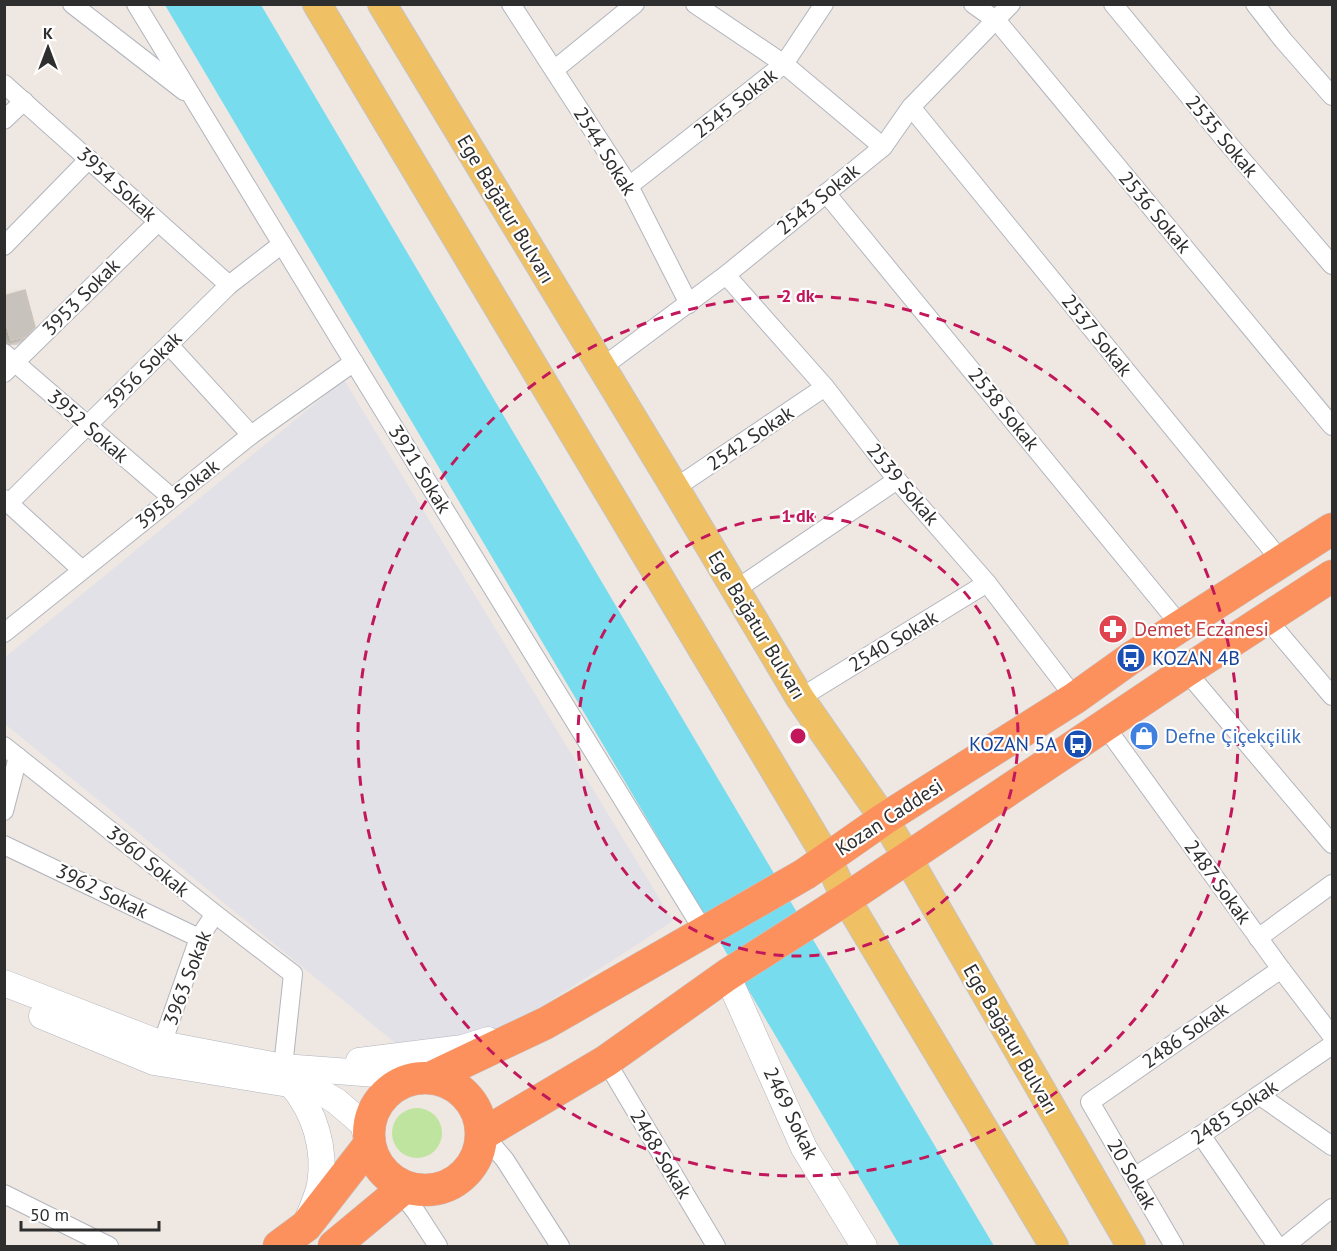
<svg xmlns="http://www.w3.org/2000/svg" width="1337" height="1251" font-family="'PT Sans',sans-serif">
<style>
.industrial{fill:#e2e1e8}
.green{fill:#bee49f}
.water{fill:#77dcee}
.building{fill:#c8c2bc;stroke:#cbc3ba;stroke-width:1.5;filter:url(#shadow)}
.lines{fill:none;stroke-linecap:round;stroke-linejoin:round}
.street-casing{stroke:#b1b5be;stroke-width:20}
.secondary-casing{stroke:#b1b5be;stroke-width:27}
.primary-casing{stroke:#c4c4c4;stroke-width:30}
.highway-casing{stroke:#c4c4c4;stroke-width:33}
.street{stroke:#fff;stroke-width:18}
.secondary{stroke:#fff;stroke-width:26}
.primary{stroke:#f0c065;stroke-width:28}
.highway{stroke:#fc915e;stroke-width:32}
.ring{fill:none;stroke:#c2185b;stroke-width:3;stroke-dasharray:10 8}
.labels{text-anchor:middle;stroke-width:4.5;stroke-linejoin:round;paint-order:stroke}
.street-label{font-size:20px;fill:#2e2e2e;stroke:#fff}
.health-label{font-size:20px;fill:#be3a42;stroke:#fff;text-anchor:start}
.transit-label{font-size:20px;fill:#164399;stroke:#fff;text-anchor:start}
.shop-label{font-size:20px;fill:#366cbe;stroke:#fff;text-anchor:start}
.centre{fill:#c2185b;stroke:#fff;stroke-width:3}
.ring-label{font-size:18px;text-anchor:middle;font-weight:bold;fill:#c2185b;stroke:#fff;stroke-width:4.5;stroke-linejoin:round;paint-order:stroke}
</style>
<defs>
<filter id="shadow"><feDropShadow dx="-5" dy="5" stdDeviation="3" flood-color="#0004"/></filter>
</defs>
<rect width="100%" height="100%" fill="#efe7e1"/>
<path class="industrial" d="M344,380l329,541 -172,112 -97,17 -399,-326 -1,-66z"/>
<circle class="green" cx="417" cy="1133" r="25"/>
<path class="water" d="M165,5h96l733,1241h-94z"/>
<path class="building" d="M25,290l10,37 -9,9 -15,4 -7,-24v-20z"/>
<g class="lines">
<g class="street-casing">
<g id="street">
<path d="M72,4l112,87"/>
<path d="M136,4l206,339 363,590"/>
<path d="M511,4l118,182 60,118"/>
<path d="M695,4l89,60 99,83"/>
<path d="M973,4l24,17 335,405"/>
<path d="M1113,4l113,137 106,124"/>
<path d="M1255,4l28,36 49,56"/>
<path d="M554,70l81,-66"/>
<path d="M4,84l225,201"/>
<path d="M911,107l371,455"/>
<path d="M4,120l20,-19"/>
<path d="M629,186l155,-122 40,-60"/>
<path d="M826,193l355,433"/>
<path d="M4,246l85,-87"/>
<path d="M726,275l99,112 72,93 90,103 88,115"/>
<path d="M169,345l82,90"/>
<path d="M4,353l168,145"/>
<path d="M601,368l125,-93 157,-128 28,-40 100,-103"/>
<path d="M4,373l154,-151"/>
<path d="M675,488l150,-101"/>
<path d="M4,499l78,71"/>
<path d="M9,503l220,-218 53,-41"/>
<path d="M735,590l162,-110"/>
<path d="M1267,619l65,77"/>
<path d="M4,633l247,-198 103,-73"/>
<path d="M1186,671l146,173"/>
<path d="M800,698l187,-115"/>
<path d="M1105,726l176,243 51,67"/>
<path d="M4,746l211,168 78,60 -10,93"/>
<path d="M4,811l14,-54"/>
<path d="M4,845l195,93"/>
<path d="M1258,938l74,-54"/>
<path d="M162,1044l37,-106 16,-24"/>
<path d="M606,1061l110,185"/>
<path d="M1259,1095l73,51"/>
<path d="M483,1134l22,26 55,86"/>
<path d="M1201,1135l76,111"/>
<path d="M1134,1177l67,-42 131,-90"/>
<path d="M400,1192l16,20 22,34"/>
<path d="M4,1194l105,52"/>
<path d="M1174,1246l-84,-144 191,-133"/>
<path d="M1285,1246l47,-38"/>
</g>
</g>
<g class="secondary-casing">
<g id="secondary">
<path d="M727,975l77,173 60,98"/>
<path d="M4,983l158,61 121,23 147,11"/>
<path d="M42,1016l112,46 160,26 22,13 27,23 6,21"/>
<path d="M359,1061l104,-13 25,-8"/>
<path d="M291,1084c24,28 35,65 29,101 -2,10 -7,21 -11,31"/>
</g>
</g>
<g class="primary-casing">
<g id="primary">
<path d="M317,4l510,854 19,41 208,347"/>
<path d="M382,4l293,484 125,210 84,121 23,38 224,389"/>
</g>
</g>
<g class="highway-casing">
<g id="highway">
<circle cx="425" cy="1134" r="56"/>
<path d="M430,1078l116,-55 259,-149 79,-55 191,-121 56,-40 201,-129"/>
<path d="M483,1134l123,-73 121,-86 119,-76 340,-228 146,-95"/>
<path d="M279,1246l27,-20 63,-81"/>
<path d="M334,1246l71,-59"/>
</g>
</g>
<use href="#street" class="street"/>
<use href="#secondary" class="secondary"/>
<use href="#primary" class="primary"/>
<use href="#highway" class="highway"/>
</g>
<g class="ring">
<circle cx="798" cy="736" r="220"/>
<circle cx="798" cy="736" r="440"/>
</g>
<defs>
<g id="pharmacy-disc" transform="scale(1.5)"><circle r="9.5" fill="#e0444e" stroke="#fff"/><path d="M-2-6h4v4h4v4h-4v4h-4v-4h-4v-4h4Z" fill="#fff"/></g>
<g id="bus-disc" transform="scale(1.5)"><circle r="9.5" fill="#1a4fb4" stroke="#fff"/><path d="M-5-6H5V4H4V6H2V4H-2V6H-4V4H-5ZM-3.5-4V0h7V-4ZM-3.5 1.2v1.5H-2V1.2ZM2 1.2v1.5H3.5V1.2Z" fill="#fff"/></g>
<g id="shop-disc" transform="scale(1.5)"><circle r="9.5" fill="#3f7fe0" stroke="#fff"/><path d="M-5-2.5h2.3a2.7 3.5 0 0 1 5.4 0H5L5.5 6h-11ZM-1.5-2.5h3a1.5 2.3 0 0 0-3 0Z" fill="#fff"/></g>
</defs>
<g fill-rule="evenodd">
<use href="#pharmacy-disc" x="1113" y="629"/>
<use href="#bus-disc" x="1131" y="658"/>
<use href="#shop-disc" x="1144" y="736"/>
<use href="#bus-disc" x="1078" y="744"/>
</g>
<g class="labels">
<g class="street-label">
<text transform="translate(735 103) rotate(-38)" y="7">2545 Sokak</text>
<text transform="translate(1222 136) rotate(50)" y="7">2535 Sokak</text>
<text transform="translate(605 151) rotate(58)" y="7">2544 Sokak</text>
<text transform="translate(117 184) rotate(42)" y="7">3954 Sokak</text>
<text transform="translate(818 199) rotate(-39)" y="7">2543 Sokak</text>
<text transform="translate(506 209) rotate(59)" y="7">Ege Bağatur Bulvarı</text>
<text transform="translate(1155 212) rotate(50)" y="7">2536 Sokak</text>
<text transform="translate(81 297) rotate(-45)" y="7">3953 Sokak</text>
<text transform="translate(1097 335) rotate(51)" y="7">2537 Sokak</text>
<text transform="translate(143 370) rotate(-45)" y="7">3956 Sokak</text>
<text transform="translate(1004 409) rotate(51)" y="7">2538 Sokak</text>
<text transform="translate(88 426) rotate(41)" y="7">3952 Sokak</text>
<text transform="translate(750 438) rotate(-34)" y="7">2542 Sokak</text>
<text transform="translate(420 469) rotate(58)" y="7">3921 Sokak</text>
<text transform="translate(903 484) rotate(50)" y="7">2539 Sokak</text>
<text transform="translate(177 494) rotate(-38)" y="7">3958 Sokak</text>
<text transform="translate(757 625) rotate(59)" y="7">Ege Bağatur Bulvarı</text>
<text transform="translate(893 641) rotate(-31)" y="7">2540 Sokak</text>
<text transform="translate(889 817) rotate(-33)" y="7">Kozan Caddesi</text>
<text transform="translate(148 861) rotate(39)" y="7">3960 Sokak</text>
<text transform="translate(1218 882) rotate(54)" y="7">2487 Sokak</text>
<text transform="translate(102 891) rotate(26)" y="7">3962 Sokak</text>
<text transform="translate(187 978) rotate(-69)" y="7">3963 Sokak</text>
<text transform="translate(1185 1035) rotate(-35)" y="7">2486 Sokak</text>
<text transform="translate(1011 1039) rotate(60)" y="7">Ege Bağatur Bulvarı</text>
<text transform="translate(1234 1112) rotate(-34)" y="7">2485 Sokak</text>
<text transform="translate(791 1113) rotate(64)" y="7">2469 Sokak</text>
<text transform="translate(661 1154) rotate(59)" y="7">2468 Sokak</text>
<text transform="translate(1132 1174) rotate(60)" y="7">20 Sokak</text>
</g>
<g class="health-label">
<text x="1134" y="636">Demet Eczanesi</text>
</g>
<g class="transit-label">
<text x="1152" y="665">KOZAN 4B</text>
<text x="1057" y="751" text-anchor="end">KOZAN 5A</text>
</g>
<g class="shop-label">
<text x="1165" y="743">Defne Çiçekçilik</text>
</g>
</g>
<circle cx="798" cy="736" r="9" class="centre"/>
<g class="ring-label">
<text x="798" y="302">2 dk</text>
<text x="798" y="522">1 dk</text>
</g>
<rect width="1337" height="1251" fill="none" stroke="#2e2e2e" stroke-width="12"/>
<g transform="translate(48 48)" stroke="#ffffff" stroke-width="4.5" paint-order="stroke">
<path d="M0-4.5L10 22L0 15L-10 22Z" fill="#2e2e2e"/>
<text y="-9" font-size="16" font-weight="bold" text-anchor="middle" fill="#2e2e2e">K</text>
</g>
<path d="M21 1221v9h138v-9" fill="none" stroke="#2e2e2e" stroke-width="3"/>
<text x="30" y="1221" font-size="18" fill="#2e2e2e" stroke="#ffffff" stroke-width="4.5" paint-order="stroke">50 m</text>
</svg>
